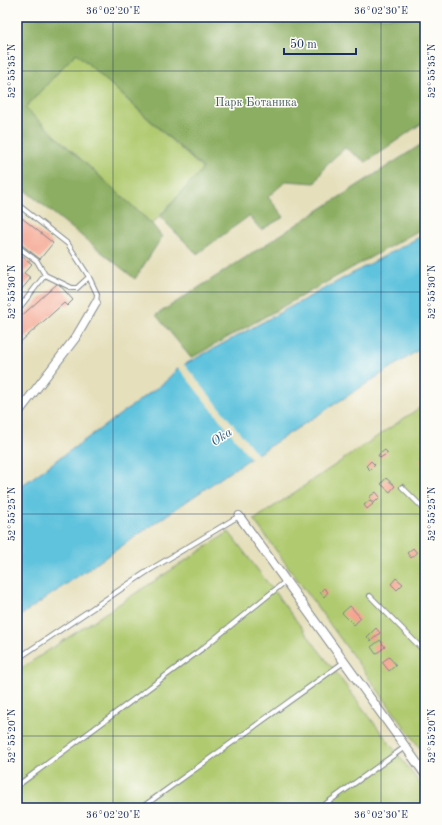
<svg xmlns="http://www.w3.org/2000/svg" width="442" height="825" font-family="'Old Standard TT',serif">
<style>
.green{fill:#b0ca70;stroke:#667c67}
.forest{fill:#8cae62;stroke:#546e60}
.water{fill:#5fc3dd;stroke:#3d799e}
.pier{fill:#e5dfbb}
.building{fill:#f49d87}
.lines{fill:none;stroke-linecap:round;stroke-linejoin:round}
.lane-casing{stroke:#80878c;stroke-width:6}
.street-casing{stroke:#80878c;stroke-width:10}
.lane{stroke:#fff;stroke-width:4}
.street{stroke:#fff;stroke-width:8}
.ticks{fill:none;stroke:#1b2f5e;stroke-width:1;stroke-opacity:0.45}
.labels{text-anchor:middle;stroke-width:3;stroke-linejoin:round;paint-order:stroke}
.park-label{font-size:12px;fill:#485e63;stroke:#fdfcf7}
.water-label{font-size:13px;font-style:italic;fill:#2f5b84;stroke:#fdfcf7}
.neatline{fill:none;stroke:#1b2f5e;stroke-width:1.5}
.ticks-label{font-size:10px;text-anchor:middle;fill:#1b2f5e}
</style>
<rect width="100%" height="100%" fill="#fdfcf7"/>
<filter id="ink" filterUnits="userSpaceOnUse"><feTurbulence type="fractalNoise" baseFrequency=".025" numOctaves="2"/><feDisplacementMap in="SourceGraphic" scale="8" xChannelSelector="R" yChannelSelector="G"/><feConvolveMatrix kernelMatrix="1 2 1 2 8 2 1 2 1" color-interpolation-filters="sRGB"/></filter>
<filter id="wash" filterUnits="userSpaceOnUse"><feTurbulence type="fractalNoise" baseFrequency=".012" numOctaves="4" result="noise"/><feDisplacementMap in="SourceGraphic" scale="16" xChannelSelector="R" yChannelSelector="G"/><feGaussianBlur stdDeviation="0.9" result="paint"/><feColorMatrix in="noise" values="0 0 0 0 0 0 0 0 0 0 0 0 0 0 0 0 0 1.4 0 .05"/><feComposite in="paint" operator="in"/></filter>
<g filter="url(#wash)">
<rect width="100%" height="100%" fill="#e5dfbb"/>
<g class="green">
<path d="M76,53l127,116 -51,55 -127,-116z"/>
<path d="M425,404v351l-171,-235z"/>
<path d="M229,532l196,258v18h-408v-137z"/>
</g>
<g class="forest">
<path d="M17,17h408v104l-59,41 -21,-14 -19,17 -11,18 -29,-2 -18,16 16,20 -23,13 -12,-14 -52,38 -37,-37 43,-49 -127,-115 -51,55 127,116 10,13 -27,42 -118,-95z"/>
<path d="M425,142v85l-234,131 -35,-43z"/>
</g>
<path class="water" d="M425,234v112l-194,125 -214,147v-129l148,-107 13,-14z"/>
<path class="pier" d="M183,363l76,93 -7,4 -75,-94z"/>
<g id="blocks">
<g class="building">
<path d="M17,214l36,29 -13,16 -23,-18z"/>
<path d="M17,252l15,12 -8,9 7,5 -14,17z"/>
<path d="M58,283l15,17 -6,6 -3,-3 -47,42v-25z"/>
<path d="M385,450l3,3 -8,5 -2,-3z"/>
<path d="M425,456v11l-5,-6z"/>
<path d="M371,461l4,4 -5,5 -4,-4z"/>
<path d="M386,478l9,8 -5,6 -9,-8z"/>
<path d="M376,492l4,5 -6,6 -5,-6z"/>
<path d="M370,500l3,4 -6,5 -3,-4z"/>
<path d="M413,548l4,5 -6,5 -4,-5z"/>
<path d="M396,578l7,6 -6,6 -6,-6z"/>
<path d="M324,588l4,4 -4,5 -4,-5z"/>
<path d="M350,606l11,12 -7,7 -12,-12z"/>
<path d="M376,628l4,5 -9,8 -4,-4z"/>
<path d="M380,640l5,7 -9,7 -5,-7z"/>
<path d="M389,657l7,8 -7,6 -7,-9z"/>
</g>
</g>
</g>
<g filter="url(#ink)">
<use href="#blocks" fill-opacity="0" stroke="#80878c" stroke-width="1"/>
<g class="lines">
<g class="lane-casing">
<g id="lane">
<path d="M17,204l51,40 21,33 -12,11h-5l-27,-13 -28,36"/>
<path d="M17,246l20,15 8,14"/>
<path d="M89,277l8,17 -1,9"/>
<path d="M402,487l23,23"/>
<path d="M370,596l55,56"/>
<path d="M17,659l131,-88 91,-55"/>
<path d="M17,786l186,-138 83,-67"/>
<path d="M141,808l203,-146"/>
<path d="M320,808l85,-61"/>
</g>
</g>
<g class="street-casing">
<g id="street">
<path d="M17,414l59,-77 20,-34"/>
<path d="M239,516l186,258"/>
</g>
</g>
<use href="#lane" class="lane"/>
<use href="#street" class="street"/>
</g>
</g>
<path class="ticks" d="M113,17v791M381,17v791M17,71h408M17,292h408M17,514h408M17,736h408"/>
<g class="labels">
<g class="park-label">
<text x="256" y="106">Парк Ботаника</text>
</g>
<g class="water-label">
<text transform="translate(221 436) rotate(-33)" y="5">Oka</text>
</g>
</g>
<rect width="442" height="825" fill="none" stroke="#fdfcf7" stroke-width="44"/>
<path d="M284 48v6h72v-6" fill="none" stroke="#1b2f5e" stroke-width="2"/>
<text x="290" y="48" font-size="12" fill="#1b2f5e" stroke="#fdfcf7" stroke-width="3" paint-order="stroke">50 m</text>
<rect x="22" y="22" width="398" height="781" class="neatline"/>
<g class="ticks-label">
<text x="113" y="14">36°02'20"E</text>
<text x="381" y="14">36°02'30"E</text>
<text transform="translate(11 71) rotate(-90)" y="4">52°55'35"N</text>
<text transform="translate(431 71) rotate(-90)" y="4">52°55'35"N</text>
<text transform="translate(11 292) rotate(-90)" y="4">52°55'30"N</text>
<text transform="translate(431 292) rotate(-90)" y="4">52°55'30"N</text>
<text transform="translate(11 514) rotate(-90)" y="4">52°55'25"N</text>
<text transform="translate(431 514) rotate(-90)" y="4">52°55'25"N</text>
<text transform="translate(11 736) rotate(-90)" y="4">52°55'20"N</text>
<text transform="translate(431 736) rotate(-90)" y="4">52°55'20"N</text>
<text x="113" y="818">36°02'20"E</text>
<text x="381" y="818">36°02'30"E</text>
</g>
</svg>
